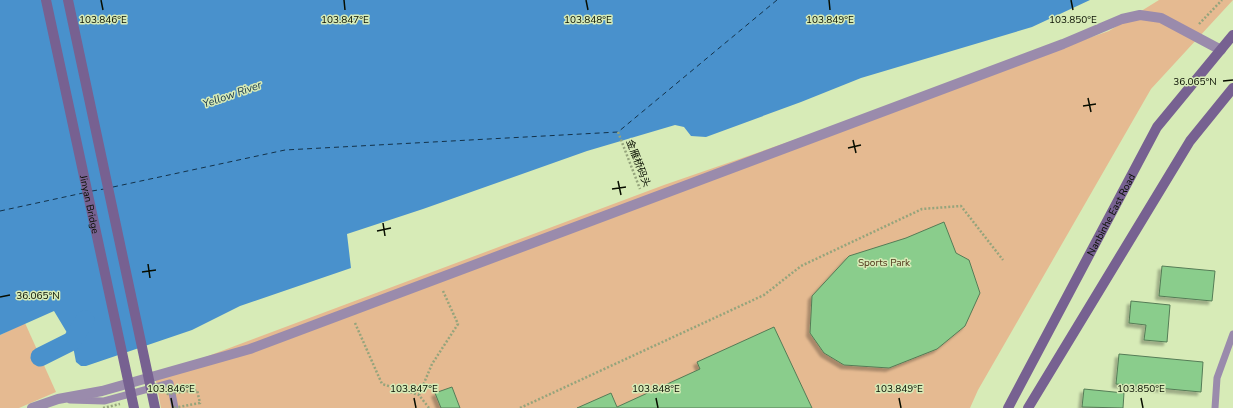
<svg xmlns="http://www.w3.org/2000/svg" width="1233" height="408" font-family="'Nunito Sans','Noto Sans SC',sans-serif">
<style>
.green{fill:#e5ba91}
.water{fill:#4991cc}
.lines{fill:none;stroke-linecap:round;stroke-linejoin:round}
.canal{stroke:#4991cc;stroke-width:19}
.ferry{stroke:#13324a;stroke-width:1;stroke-dasharray:5 4;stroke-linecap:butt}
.building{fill:#8acd8c;stroke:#557c56;filter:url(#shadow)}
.path{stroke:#95a47c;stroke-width:2.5;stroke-dasharray:2 2;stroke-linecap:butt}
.service{stroke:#9a8bac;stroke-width:7}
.pedestrian{stroke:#9a8bac;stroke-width:10}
.secondary{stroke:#776191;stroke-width:10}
.path-bridge{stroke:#95a47c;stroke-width:2.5;stroke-dasharray:2 2;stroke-linecap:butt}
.secondary-bridge{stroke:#776191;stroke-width:10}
.ticks{fill:none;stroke:#080e00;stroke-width:1.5}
.labels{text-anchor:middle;stroke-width:3;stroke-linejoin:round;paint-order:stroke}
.street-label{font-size:10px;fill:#080e00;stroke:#d7ebb7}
.park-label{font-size:10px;fill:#4f3418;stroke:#d7ebb7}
.water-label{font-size:11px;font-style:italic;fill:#13324a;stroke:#d7ebb7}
.ticks-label{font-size:10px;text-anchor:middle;fill:#080e00;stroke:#d7ebb7;stroke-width:3;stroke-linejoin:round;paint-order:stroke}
</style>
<defs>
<filter id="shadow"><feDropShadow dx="-3.5" dy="3.5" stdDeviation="1" flood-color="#0004"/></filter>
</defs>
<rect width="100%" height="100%" fill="#d7ebb7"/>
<g class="green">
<path d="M1159,0h74l-82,89 -173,301 -8,18h-809l-6,-32 509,-191 445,-154z"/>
<path d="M25,323l31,69 -37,16h-19v-73z"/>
</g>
<path class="water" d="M0,0h1090l-58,27 -171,51 -60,24 -95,35 -15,-1 -7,-9 -9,-2 -88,26 -164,58 -76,25 4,34 -111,38 -48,24 -106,36h-5l-5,-4 -4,-21 -18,-30 -54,24z"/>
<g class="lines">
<path class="canal" d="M40,357l32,-16 13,-21"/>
<g class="ferry">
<path d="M113,187l172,-37 333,-18 159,-132"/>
<path d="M92,191l12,-2"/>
<path d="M0,211l83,-18"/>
</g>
</g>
<g class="building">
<path d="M944,222l12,31 13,7 11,33 -15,33 -28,23 -48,19 -45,-3 -20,-12 -14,-20 2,-37 37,-40 57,-18z"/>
<path d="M1162,266l53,5 -3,30 -53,-5z"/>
<path d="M1131,301l39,4 -3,37 -23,-2 2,-15 -17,-2z"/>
<path d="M774,327l38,81h-235l34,-15 6,14 83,-38 -3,-7z"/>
<path d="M1119,354l84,8 -2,30 -85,-8z"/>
<path d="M452,387l8,21h-19l-6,-15z"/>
<path d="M1084,389l40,4 -1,15 -41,-1z"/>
</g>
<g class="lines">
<g class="path">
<path d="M1199,24l23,-24"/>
<path d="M618,132l22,57"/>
<path d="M355,323l27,61 37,11"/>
<path d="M429,408l-10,-13 13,-31 26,-40 -15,-33"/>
<path d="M520,408l244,-113 37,-29 121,-57 39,-3 42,54"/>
</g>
<g class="service">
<path d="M70,400l34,1 66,-18 5,25"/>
<path d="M1215,408l2,-30 16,-44"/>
</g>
<path class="pedestrian" d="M32,408l26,-9 44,-8 148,-42 813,-305 59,-25 18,-4 21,3 60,32"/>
<g class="secondary">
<path id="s1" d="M1008,408l149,-281 76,-92"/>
<path d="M1028,408l162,-267 43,-53"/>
</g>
<g class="path-bridge">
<path d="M167,393l1,1 29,-4 3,13 -27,5"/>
<path d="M103,408l17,-4"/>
</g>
<g class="secondary-bridge">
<path id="s2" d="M46,0l88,408"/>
<path d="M68,0l87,408"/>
</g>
</g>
<path class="ticks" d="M101,0l2,10M344,0l1,10M586,0l2,10M829,0l1,10M1071,0l2,10M1223,81l10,-1M1088,98l3,14M1083,106l13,-2M853,140l3,13M848,148l13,-3M618,181l3,14M612,189l14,-2M383,223l2,13M377,231l14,-3M148,264l2,14M142,272l14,-2M0,297l10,-2M171,398l2,10M414,398l2,10M656,398l2,10M899,398l2,10M1141,398l2,10"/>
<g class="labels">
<g class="street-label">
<text transform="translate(639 163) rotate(69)" y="4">金雁桥码头</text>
<text dy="4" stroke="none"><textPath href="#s2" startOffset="209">Jinyan Bridge</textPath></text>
<text dy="4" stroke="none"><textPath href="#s1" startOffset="219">Nanbinhe East Road</textPath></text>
</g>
<g class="park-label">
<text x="884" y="266">Sports Park</text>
</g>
<g class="water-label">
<text transform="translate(232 94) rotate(-19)" y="4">Yellow River</text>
</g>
</g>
<g class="ticks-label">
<text x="345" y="23">103.847°E</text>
<text x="588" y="23">103.848°E</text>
<text x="830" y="23">103.849°E</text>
<text x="103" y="23">103.846°E</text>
<text x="1073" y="23">103.850°E</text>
<text x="1195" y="85">36.065°N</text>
<text x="38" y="299">36.065°N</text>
<text x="171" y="392">103.846°E</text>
<text x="414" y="392">103.847°E</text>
<text x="656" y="392">103.848°E</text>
<text x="899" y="392">103.849°E</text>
<text x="1141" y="392">103.850°E</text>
</g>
</svg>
